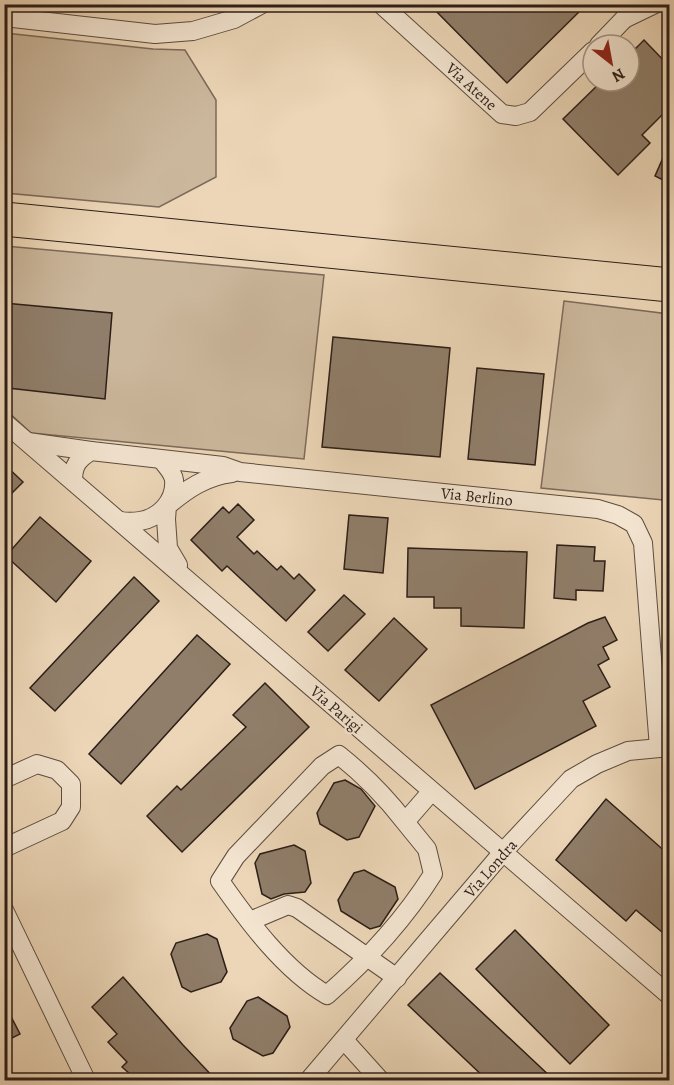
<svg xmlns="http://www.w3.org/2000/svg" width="674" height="1085" font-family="Alegreya,serif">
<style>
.green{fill:#cbb79c;stroke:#7c6a5a;stroke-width:1.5}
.building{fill:#907e6a;stroke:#2c1e17;stroke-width:1.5}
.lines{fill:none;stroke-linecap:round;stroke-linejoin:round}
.street-casing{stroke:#5c4c3f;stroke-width:20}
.highway-casing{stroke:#2c1e17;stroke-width:35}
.street{stroke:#f3e4d0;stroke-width:18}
.highway{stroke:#ecd6b7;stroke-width:33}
.labels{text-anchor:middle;stroke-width:4.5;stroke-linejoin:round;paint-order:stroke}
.street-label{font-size:16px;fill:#2c1e17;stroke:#f3e4d0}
</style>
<rect width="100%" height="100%" fill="#ecd6b7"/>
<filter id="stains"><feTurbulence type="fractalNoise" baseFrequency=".00333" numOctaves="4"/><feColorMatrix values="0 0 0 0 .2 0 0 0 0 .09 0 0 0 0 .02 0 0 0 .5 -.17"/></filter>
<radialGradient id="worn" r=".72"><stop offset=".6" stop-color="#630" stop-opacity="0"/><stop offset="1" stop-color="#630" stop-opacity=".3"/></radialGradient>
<g class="green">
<path d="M5,33l148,16 32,1 31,50v77l-57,30 -154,-14z"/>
<path d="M5,246l319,29 -20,184 -273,-26 -26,-24z"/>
<path d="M564,301l105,13 1,149 -7,37 -122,-12z"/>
</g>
<g class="building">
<path d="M429,4h158l-80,79z"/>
<path d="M644,40l25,26v42l-27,27 8,8 -32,32 -55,-56 39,-38h27v-26z"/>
<path d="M669,144v39l-14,-7z"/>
<path d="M4,303l108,10 -7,86 -97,-11 2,-39 -6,-1z"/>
<path d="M333,337l117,11 -10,109 -118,-10z"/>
<path d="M477,368l67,6 -9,91 -67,-6z"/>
<path d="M4,464l19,18 -19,19z"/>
<path d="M238,504l16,16 -17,17 17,17 3,-3 20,19 4,-4 13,13 5,-5 16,16 -29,31 -59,-55 -5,5 -31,-31 32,-33 6,6z"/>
<path d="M349,515l39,3 -5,55 -39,-4z"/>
<path d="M40,517l51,44 -35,41 -50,-46z"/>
<path d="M557,545l38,2 -1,14h11l-2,30 -27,-1v10l-22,-2z"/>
<path d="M408,548l119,4 -3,76 -63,-2v-18h-27v-11h-27z"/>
<path d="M134,577l25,24 -104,110 -25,-23z"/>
<path d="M344,595l21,19 -37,37 -20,-19z"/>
<path d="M605,617l12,23 -14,7 6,12 -11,6 12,22 -27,14 13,25 -121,63 -44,-84 157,-82z"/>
<path d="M394,618l33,31 -48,52 -34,-31z"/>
<path d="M197,635l33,29 -109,120 -32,-30z"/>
<path d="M265,683l44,44 -127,125 -35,-36 30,-30 4,4 65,-63 -13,-12z"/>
<path d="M345,780l16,9 14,17 -16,31 -12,3 -27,-16 -3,-11 17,-30z"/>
<path d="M606,799l63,56v83l-33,-28 -10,11 -70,-61z"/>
<path d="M294,845l11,6 6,32 -6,9 -21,2 -13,5 -9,-5 -7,-31 5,-9z"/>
<path d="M364,870l31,17 3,12 -18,27 -10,3 -29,-18 -3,-11 16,-27z"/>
<path d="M515,930l94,95 -39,39 -94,-95z"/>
<path d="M207,934l10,5 10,33 -6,10 -30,10 -9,-5 -11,-33 5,-11z"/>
<path d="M440,973l114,107h-67l-79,-75z"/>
<path d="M123,977l60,68 33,35h-79l-15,-13 5,-5 -19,-20 9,-8 -25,-27z"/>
<path d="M258,997l29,19 3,11 -17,26 -10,3 -30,-17 -3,-11 17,-27z"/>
<path d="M4,1003l16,31 -16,8z"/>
</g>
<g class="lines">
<g class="street-casing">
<g id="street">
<path d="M381,4l121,110 14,2 14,-4 63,-61"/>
<path d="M4,17l151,17 38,-3 41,-12 28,-15"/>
<path d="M624,19l31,-15"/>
<path d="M599,45l25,-26 8,-15"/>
<path d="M4,422l666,574"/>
<path d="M28,442l63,9"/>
<path d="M73,481c0,-16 5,-22 18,-30l132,15 17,6 358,37 20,6 16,9 9,19 16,205"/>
<path d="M120,521c6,1 14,1 20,0 19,-3 36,-20 34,-41 -1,-8 -8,-14 -12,-20"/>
<path d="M178,565l-10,-17 -2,-29 1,-13c20,-17 39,-30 65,-33"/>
<path d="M4,779l33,-15 20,6 14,14v23l-9,14 -58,27"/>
<path d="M405,822c-20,-26 -41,-47 -66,-67l-17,11 -86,90 -16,25c28,40 64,89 107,114 40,-35 77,-75 106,-121l-6,-25 -22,-27 26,-30"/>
<path d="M4,910l82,170"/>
<path d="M250,921l38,-16 9,3 100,70"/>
<path d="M344,1040l36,40"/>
<path d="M309,1080l194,-228 68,-73 26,-15 31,-13 42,-4"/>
</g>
</g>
<g class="highway-casing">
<path id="highway" d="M4,219l666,66"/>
</g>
<use href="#street" class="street"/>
<use href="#highway" class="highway"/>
</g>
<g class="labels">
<g class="street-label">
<text transform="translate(472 86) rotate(42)" y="6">Via Atene</text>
<text transform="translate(477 496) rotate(6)" y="6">Via Berlino</text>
<text transform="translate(337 709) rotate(41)" y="6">Via Parigi</text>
<text transform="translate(490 868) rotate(-49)" y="6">Via Londra</text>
</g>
</g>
<rect width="674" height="1085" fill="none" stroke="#ecd6b7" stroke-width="24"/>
<rect x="6" y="6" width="662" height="1073" fill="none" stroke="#2c1e17" stroke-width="3"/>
<rect x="12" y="12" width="650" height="1061" fill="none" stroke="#2c1e17" stroke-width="1.5"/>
<g transform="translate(611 63) rotate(149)"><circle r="28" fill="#f3e4d0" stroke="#a39586" stroke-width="1.5"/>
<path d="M0-4.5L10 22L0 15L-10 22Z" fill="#8f2418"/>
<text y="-9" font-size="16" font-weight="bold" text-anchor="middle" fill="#2c1e17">N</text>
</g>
<rect width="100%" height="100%" filter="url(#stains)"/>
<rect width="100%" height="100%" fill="url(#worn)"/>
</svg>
